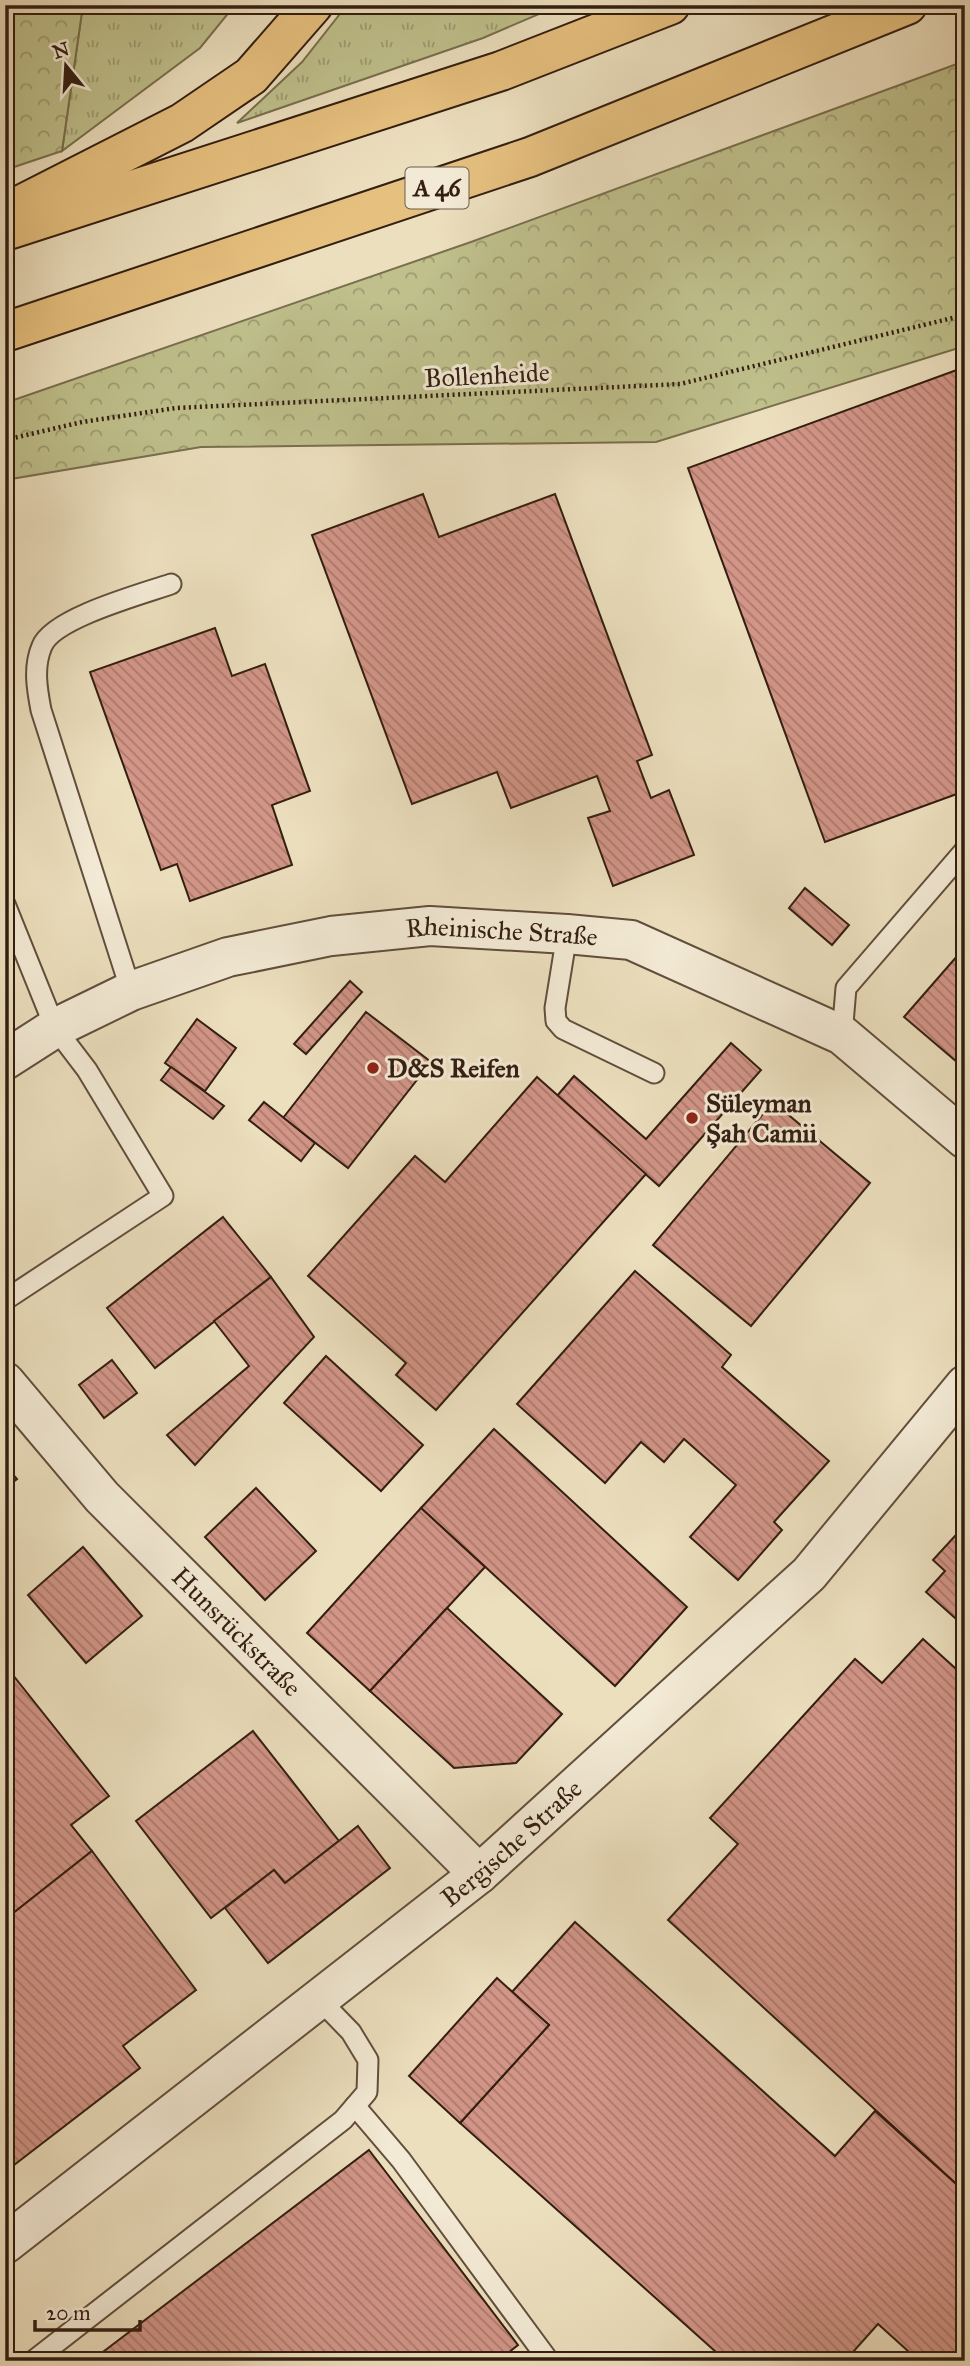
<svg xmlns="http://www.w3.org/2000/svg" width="970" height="2366" font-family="'IM FELL Great Primer',serif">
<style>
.grass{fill:url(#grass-tufts);stroke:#796f4e;stroke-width:2}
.forest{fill:url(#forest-crowns);stroke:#796f4e;stroke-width:2}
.building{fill:url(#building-back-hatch);stroke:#331e11;stroke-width:2}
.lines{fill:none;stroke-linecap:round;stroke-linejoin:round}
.lane-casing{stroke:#614e3c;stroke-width:23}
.street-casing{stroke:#614e3c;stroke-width:42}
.highway-casing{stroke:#331e11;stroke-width:42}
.path{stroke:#331e11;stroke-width:4.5;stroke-dasharray:2 3.5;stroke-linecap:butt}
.lane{stroke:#f3ead5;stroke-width:19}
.street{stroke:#f3ead5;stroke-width:38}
.highway{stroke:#e6c07f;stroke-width:38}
.poi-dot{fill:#8f2418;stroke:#f3ead5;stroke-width:2.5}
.labels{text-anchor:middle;stroke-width:6;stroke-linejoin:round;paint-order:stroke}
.shield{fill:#f3ead5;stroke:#6d5b4c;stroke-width:2}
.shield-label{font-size:24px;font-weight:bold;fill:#331e11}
.street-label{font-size:26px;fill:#331e11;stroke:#f3ead5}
.poi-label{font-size:26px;font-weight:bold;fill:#331e11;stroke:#f3ead5;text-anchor:start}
</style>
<defs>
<pattern id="grass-tufts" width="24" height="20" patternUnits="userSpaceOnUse" patternTransform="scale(1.75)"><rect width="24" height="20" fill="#bfc08c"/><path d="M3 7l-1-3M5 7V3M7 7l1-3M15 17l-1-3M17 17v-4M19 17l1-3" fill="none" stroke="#9c9b71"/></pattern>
<pattern id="forest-crowns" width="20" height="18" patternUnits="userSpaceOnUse" patternTransform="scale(1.75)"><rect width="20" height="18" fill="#bfc08c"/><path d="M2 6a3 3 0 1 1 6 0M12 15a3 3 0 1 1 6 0" fill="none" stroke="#9c9b71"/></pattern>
<pattern id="building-back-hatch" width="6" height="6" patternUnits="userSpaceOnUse" patternTransform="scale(1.75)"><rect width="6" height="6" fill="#d29587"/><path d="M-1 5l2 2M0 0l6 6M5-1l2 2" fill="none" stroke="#ab796d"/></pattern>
</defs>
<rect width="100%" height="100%" fill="#ecdfbe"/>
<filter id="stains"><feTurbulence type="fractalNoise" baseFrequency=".00286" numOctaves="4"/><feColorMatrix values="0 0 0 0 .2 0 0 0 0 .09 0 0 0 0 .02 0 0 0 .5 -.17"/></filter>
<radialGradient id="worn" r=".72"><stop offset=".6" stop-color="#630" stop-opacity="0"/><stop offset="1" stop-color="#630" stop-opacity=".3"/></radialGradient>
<g class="grass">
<path d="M83,5h152l-35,43 -138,103z"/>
<path d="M347,5h213l-77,33 -246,85 65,-61z"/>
</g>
<g class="forest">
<path d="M5,5h78l-21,146 -57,19z"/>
<path d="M965,61v285l-309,96 -455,5 -196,33v-77l466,-161z"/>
</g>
<g class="building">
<path d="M965,367v424l-140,51 -137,-374z"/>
<path d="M423,494l16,43 116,-43 97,261 -15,6 14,37 18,-8 25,65 -81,31 -25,-68 22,-7 -13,-35 -86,32 -14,-36 -85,32 -100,-269z"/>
<path d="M215,628l17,48 33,-12 45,127 -38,14 20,60 -102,36 -13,-37 -16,6 -71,-198z"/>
<path d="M805,888l44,37 -17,20 -43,-37z"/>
<path d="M965,947v106l-8,9 -53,-45z"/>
<path d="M350,981l12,11 -56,62 -12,-10z"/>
<path d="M366,1012l65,50 -83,106 -65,-50z"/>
<path d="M197,1019l39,29 -31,43 -40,-28z"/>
<path d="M731,1043l30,27 -102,116 -102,-90 17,-20 72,63z"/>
<path d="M171,1067l53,39 -11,13 -52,-39z"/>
<path d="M537,1077l109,97 -210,236 -40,-35 10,-12 -98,-87 107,-120 30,26z"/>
<path d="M264,1102l51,41 -14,18 -52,-41z"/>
<path d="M773,1102l97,81 -119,143 -98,-81z"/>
<path d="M223,1217l48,60 -116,91 -48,-60z"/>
<path d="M635,1271l96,84 -9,12 107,94 -55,61 8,8 -44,50 -48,-43 46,-52 -52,-46 -20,23 -23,-20 -36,41 -88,-79z"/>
<path d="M271,1277l43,60 -119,128 -28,-30 82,-69 -35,-45z"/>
<path d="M326,1356l97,89 -42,46 -97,-88z"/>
<path d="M112,1360l25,33 -33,25 -25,-33z"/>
<path d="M494,1429l193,178 -72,79 -194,-178z"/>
<path d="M5,1465l12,14 -12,9z"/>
<path d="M256,1488l60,63 -51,49 -60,-63z"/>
<path d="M421,1508l64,59 -115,124 -63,-58z"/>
<path d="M965,1525v102l-39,-35 19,-21 -12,-11z"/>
<path d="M83,1547l59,69 -56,47 -58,-68z"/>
<path d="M447,1608l115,106 -46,49 -62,5 -84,-77z"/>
<path d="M923,1639l42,38v515l-297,-272 70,-76 -28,-26 145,-159 27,24z"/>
<path d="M5,1665l104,131 -38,29 21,26 -85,67z"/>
<path d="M253,1731l86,110 -54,42 -11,-13 -63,48 -75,-97z"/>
<path d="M358,1826l32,42 -122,95 -43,-55 49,-38 11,13z"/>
<path d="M92,1851l104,139 -73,56 17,22 -135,104v-233l9,-7 -7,-14z"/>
<path d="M575,1922l260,234 40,-45 90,81v153l-14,16h-32l-41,-37 -33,37h-119l-266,-238 89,-98 -37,-33z"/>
<path d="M497,1978l52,47 -89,98 -51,-47z"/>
<path d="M369,2150l149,195 -20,16h-407z"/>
</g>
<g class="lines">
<g class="lane-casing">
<g id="lane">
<path d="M5,904l50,124 32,42 76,126 -158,104"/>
<path d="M567,934l-12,74 1,13 7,8 91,44"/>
<path d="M131,991l-90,-281c-4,-21 -8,-43 1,-64 11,-28 100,-52 129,-62"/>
<path d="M842,1035l4,-47 119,-138"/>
<path d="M355,2106l46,54 148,201"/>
<path d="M33,2361l310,-241 24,-28 1,-32 -17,-28 -32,-33"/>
</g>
</g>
<g class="street-casing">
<g id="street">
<path id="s1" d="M5,1060l50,-32 76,-37 97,-34 103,-21 99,-10 137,8 64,6 211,95 123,104"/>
<path id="s2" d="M5,1382l97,115 377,377"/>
<path id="s3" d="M5,2244l474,-370 330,-300 156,-189"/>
</g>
</g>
<g class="highway-casing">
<g id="highway">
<path d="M15,208l167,-85 69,-47 62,-71"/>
<path d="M5,231l496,-160 169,-66"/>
<path d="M5,332l525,-175 377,-152"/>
</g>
</g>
<path class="path" d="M5,440l77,-18 94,-14 504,-24 285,-69"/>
<use href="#lane" class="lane"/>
<use href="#street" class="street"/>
<use href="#highway" class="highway"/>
</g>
<g class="poi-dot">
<circle cx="373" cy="1068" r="7"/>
<circle cx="692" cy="1118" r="7"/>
</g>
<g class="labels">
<rect class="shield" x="405.5" y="167.5" width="63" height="41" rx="5"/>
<g class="shield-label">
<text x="437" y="196">A 46</text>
</g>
<g class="street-label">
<text transform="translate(487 375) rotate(-3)" y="9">Bollenheide</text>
<text dy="9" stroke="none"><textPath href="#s1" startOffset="523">Rheinische Straße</textPath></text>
<text dy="9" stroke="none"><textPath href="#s2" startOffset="341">Hunsrückstraße</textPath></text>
<text dy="9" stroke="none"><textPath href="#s3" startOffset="646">Bergische Straße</textPath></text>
</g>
<g class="poi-label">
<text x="387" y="1077">D&amp;S Reifen</text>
<text x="706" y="1112">Süleyman<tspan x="706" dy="30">Şah Camii</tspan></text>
</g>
</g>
<rect width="970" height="2366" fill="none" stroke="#ecdfbe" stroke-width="28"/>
<rect x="7" y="7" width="956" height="2352" fill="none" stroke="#331e11" stroke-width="3.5"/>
<rect x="14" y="14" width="942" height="2338" fill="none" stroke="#331e11" stroke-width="2"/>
<g transform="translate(66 66) rotate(342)" stroke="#f3ead5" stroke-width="5" paint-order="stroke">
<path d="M0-5L12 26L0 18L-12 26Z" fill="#331e11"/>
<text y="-10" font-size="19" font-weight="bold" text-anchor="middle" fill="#331e11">N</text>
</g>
<path d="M35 2320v10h105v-10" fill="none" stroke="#331e11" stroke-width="3.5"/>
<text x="46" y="2320" font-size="21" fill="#331e11" stroke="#f3ead5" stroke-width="5" paint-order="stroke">20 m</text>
<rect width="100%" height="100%" filter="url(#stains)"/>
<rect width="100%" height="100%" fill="url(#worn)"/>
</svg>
